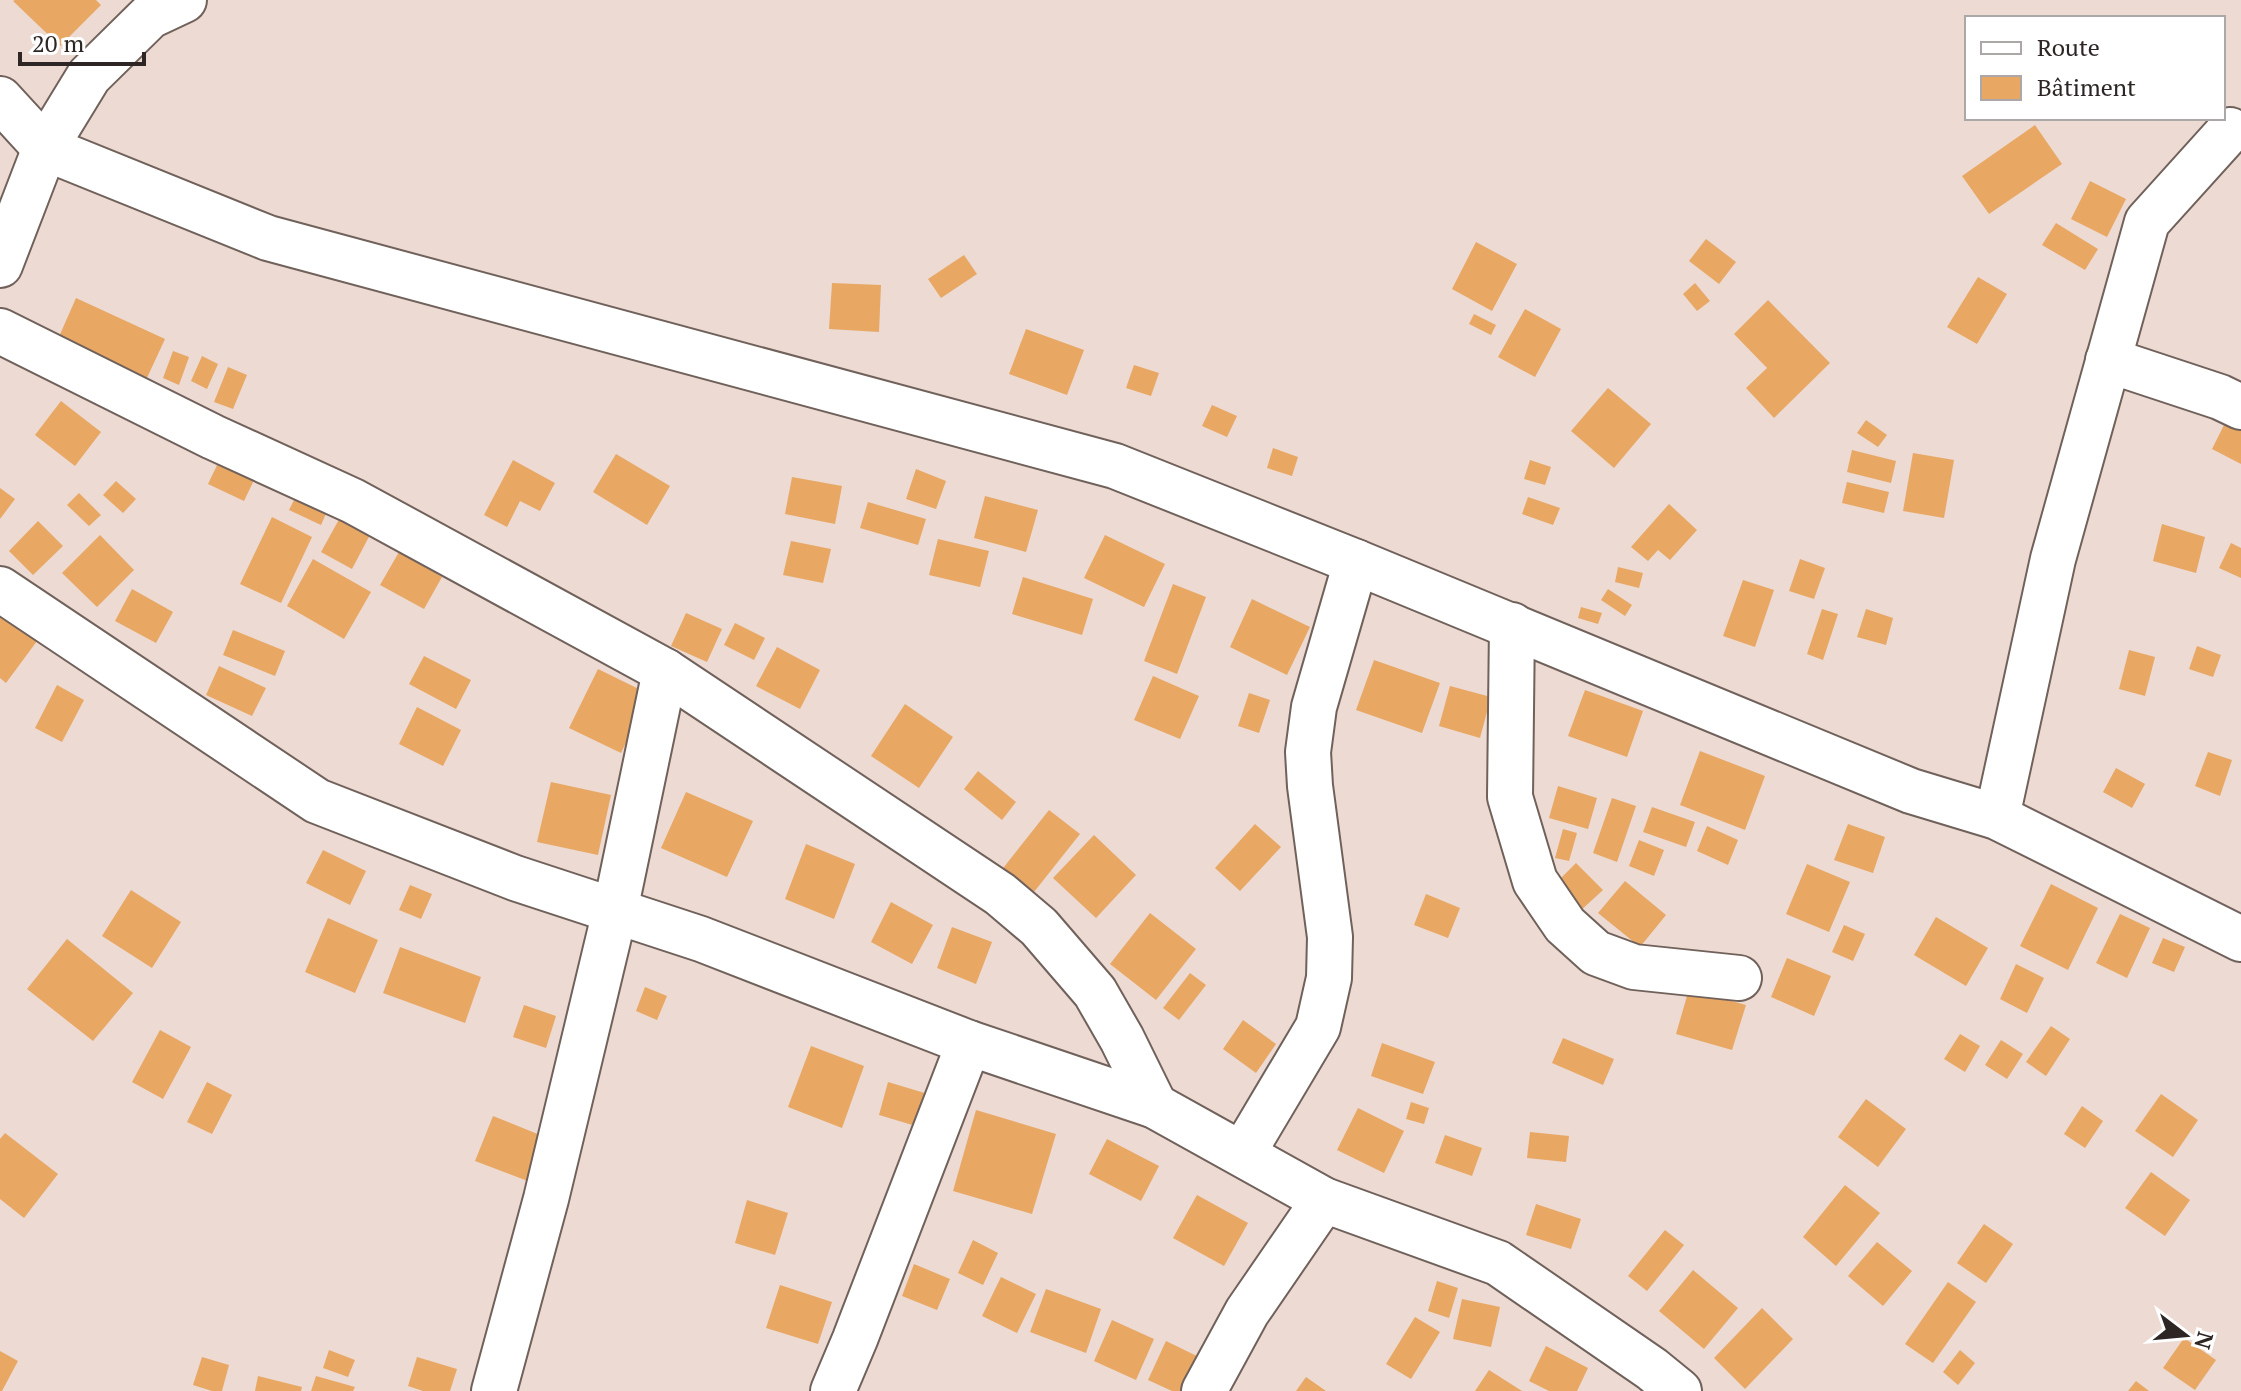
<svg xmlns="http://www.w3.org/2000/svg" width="2241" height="1391" font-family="'PT Serif',serif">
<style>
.building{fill:#e8a864}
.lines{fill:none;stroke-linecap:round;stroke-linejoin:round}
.street-casing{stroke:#70615b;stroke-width:48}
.street{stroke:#fff;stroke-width:44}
</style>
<rect width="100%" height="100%" fill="#ecdad3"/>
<g class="building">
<path d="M15,0h81l5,5 -41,41 -47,-45z"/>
<path d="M2035,125l27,39 -73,50 -27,-38z"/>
<path d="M2090,181l36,18 -19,38 -36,-18z"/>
<path d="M2056,223l42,26 -13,21 -43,-25z"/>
<path d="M1706,239l30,23 -17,22 -30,-23z"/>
<path d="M1476,242l41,22 -25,47 -40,-22z"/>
<path d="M964,255l13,19 -36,24 -13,-19z"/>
<path d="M1978,277l29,17 -30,50 -30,-17z"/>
<path d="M832,283l49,2 -2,47 -50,-3z"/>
<path d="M1695,283l15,18 -13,10 -14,-17z"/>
<path d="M76,298l89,41 -19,41 -88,-41z"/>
<path d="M1768,300l62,63 -56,55 -28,-30 21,-20 -33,-34z"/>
<path d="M1525,309l36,20 -26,48 -37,-20z"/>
<path d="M1474,314l22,11 -5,10 -22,-11z"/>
<path d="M1026,329l58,21 -17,45 -58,-21z"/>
<path d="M173,351l16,6 -10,28 -16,-7z"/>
<path d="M202,356l16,8 -11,25 -16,-8z"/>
<path d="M1134,365l25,8 -8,23 -25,-8z"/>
<path d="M228,367l19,8 -14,34 -19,-7z"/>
<path d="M1608,388l43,36 -37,44 -43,-37z"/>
<path d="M61,401l40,31 -26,34 -40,-31z"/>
<path d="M1212,405l25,11 -10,21 -25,-11z"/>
<path d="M2229,415l12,6v43l-29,-15z"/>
<path d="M1866,420l21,15 -9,12 -21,-14z"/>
<path d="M1273,448l25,9 -6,19 -25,-8z"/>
<path d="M1852,450l44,11 -5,22 -44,-11z"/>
<path d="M1913,453l41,7 -10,58 -41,-7z"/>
<path d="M616,454l54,32 -23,39 -54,-33z"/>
<path d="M220,459l36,17 -12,25 -36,-17z"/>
<path d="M513,460l42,23 -15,28 -20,-10 -13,26 -23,-12z"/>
<path d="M1530,460l21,7 -6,18 -21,-6z"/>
<path d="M916,469l30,12 -10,28 -30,-10z"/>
<path d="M792,477l50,9 -7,38 -50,-10z"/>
<path d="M116,481l20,18 -13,14 -20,-18z"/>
<path d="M1847,482l42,10 -5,21 -42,-10z"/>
<path d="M0,488l15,11 -15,20z"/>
<path d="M298,492l31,15 -8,18 -32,-15z"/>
<path d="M79,493l22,22 -12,11 -22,-21z"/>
<path d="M985,496l53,14 -12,42 -52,-14z"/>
<path d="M1528,497l32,11 -7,17 -31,-11z"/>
<path d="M868,502l58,17 -8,26 -58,-17z"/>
<path d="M1669,504l28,26 -27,30 -12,-10 -10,11 -17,-14z"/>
<path d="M342,514l30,17 -20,38 -31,-17z"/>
<path d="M272,517l40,20 -31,66 -41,-19z"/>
<path d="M38,521l25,25 -30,29 -24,-24z"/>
<path d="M2162,524l43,13 -9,36 -43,-12z"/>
<path d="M100,535l34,35 -37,37 -35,-34z"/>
<path d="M1105,535l60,29 -21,43 -60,-29z"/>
<path d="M938,539l51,12 -9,36 -51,-12z"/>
<path d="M791,541l40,8 -8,34 -40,-8z"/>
<path d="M2231,543l10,5v30l-22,-10z"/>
<path d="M399,552l43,25 -18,32 -44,-24z"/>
<path d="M313,559l58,33 -27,47 -57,-33z"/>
<path d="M1800,559l25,9 -11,31 -25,-8z"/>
<path d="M1618,567l25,6 -4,15 -24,-6z"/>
<path d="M1023,577l70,22 -11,36 -70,-21z"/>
<path d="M1743,580l31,10 -19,57 -32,-11z"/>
<path d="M1173,584l33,13 -29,77 -33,-13z"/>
<path d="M132,589l41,23 -17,31 -41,-22z"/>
<path d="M1608,589l24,16 -7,11 -24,-16z"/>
<path d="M1252,599l58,28 -23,48 -57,-28z"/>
<path d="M0,607l40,30 -34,46 -6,-5z"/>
<path d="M1581,607l21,6 -4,11 -20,-6z"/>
<path d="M1822,609l16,5 -15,46 -16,-6z"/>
<path d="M1866,609l27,9 -7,27 -29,-8z"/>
<path d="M686,613l36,16 -15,33 -36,-16z"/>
<path d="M735,623l30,15 -11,22 -30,-15z"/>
<path d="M233,630l52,21 -10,25 -52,-21z"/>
<path d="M2197,646l24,9 -8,22 -24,-8z"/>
<path d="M777,647l43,23 -20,39 -44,-23z"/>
<path d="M2129,650l26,7 -10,39 -26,-7z"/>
<path d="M424,656l47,24 -15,29 -47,-25z"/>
<path d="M1374,660l66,23 -18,50 -66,-23z"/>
<path d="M219,666l47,22 -14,28 -46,-21z"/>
<path d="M598,669l51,25 -28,59 -52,-25z"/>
<path d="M1153,676l46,20 -19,43 -46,-19z"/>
<path d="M57,685l27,15 -22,42 -27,-14z"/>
<path d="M1450,686l41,11 -11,41 -41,-12z"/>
<path d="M1585,690l58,21 -16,46 -59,-21z"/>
<path d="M1249,693l21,7 -11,33 -21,-7z"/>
<path d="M905,704l48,33 -34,51 -48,-32z"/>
<path d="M417,707l44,23 -18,36 -44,-22z"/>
<path d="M1700,751l65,25 -20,54 -65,-25z"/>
<path d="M2208,752l24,8 -12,36 -25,-10z"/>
<path d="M2116,768l29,16 -13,24 -29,-16z"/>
<path d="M978,771l38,31 -14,18 -38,-31z"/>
<path d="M551,782l60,13 -13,60 -61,-13z"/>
<path d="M1558,786l39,12 -9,31 -39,-11z"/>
<path d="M686,792l67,29 -26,56 -66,-29z"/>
<path d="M1612,798l24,8 -19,56 -24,-9z"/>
<path d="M1652,807l43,15 -9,25 -43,-15z"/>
<path d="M1049,810l31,24 -50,63 -30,-25z"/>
<path d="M1255,824l26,23 -41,44 -25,-23z"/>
<path d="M1848,824l37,13 -12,36 -39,-13z"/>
<path d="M1707,826l31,14 -10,25 -31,-14z"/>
<path d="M1563,829l14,4 -8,28 -14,-3z"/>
<path d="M1094,835l42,40 -40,43 -43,-40z"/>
<path d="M1639,840l25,10 -10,26 -25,-10z"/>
<path d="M806,844l49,20 -21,55 -49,-20z"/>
<path d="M323,850l43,21 -16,34 -44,-22z"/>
<path d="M1576,863l27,27 -24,22 -25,-27z"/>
<path d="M1807,864l43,18 -21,50 -43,-18z"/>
<path d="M1625,881l41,34 -26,32 -42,-34z"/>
<path d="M2051,884l47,24 -30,62 -48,-24z"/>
<path d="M410,885l22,9 -11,25 -22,-9z"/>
<path d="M131,890l50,32 -29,46 -50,-32z"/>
<path d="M1426,894l34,14 -12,30 -34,-13z"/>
<path d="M891,902l42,23 -21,39 -41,-22z"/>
<path d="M1150,913l46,36 -40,51 -46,-36z"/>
<path d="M2120,914l30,14 -23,50 -31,-15z"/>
<path d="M1936,917l52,31 -22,38 -52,-31z"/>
<path d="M328,918l50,22 -23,53 -50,-21z"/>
<path d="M1844,925l21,9 -12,27 -21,-9z"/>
<path d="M952,927l40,15 -16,42 -39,-16z"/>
<path d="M2163,938l22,9 -11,25 -22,-9z"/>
<path d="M67,939l66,54 -40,48 -66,-52z"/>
<path d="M400,947l81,30 -16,46 -82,-30z"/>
<path d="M1787,958l44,18 -17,40 -43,-19z"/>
<path d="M2016,964l28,14 -17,35 -27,-14z"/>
<path d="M1190,973l16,12 -27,35 -16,-12z"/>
<path d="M645,987l22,9 -10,24 -21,-9z"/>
<path d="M1689,989l57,16 -14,45 -56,-16z"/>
<path d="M524,1005l32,11 -10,32 -33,-11z"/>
<path d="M1243,1020l33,24 -20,29 -33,-24z"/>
<path d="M2051,1026l19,13 -24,37 -20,-14z"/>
<path d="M160,1030l31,17 -28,52 -31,-17z"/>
<path d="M1960,1034l20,12 -15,26 -21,-13z"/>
<path d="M1563,1038l51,21 -11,26 -51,-22z"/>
<path d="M2001,1040l22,14 -16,25 -22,-14z"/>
<path d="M1382,1043l53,19 -12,32 -52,-18z"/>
<path d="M811,1046l53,20 -22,62 -54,-21z"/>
<path d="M207,1082l25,13 -20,39 -25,-12z"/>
<path d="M888,1082l40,12 -9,33 -40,-12z"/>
<path d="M2161,1094l37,26 -25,37 -38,-26z"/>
<path d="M1866,1099l40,30 -28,38 -40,-30z"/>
<path d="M1411,1102l18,6 -5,16 -18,-5z"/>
<path d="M2082,1106l21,15 -18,27 -21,-14z"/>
<path d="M1358,1108l46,23 -20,42 -47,-23z"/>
<path d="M976,1110l80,24 -24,80 -79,-23z"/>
<path d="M493,1116l57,23 -17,44 -58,-22z"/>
<path d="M1530,1132l39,4 -3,26 -39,-4z"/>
<path d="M5,1133l53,41 -34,44 -24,-19v-60z"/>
<path d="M1445,1135l37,13 -10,28 -37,-13z"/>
<path d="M1107,1139l52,27 -18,35 -52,-27z"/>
<path d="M2151,1172l39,28 -25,36 -40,-28z"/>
<path d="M1845,1185l35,28 -44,53 -33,-29z"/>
<path d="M1197,1195l51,28 -24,43 -51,-28z"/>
<path d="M747,1200l41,13 -13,42 -40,-12z"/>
<path d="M1536,1204l45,15 -10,30 -45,-14z"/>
<path d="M1984,1224l29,20 -27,39 -29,-20z"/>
<path d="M1665,1230l19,15 -37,46 -19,-15z"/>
<path d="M973,1240l25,13 -15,32 -25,-12z"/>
<path d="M1877,1242l35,29 -29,35 -35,-30z"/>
<path d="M914,1264l36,15 -13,31 -35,-14z"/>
<path d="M1693,1270l45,38 -34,41 -45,-38z"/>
<path d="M1001,1277l35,17 -19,39 -35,-17z"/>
<path d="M1437,1281l21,7 -9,30 -21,-7z"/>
<path d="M1948,1282l28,20 -43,61 -28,-19z"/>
<path d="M780,1285l52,17 -14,42 -52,-16z"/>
<path d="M1046,1289l55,20 -15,44 -56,-21z"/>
<path d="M1462,1299l38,8 -9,40 -38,-8z"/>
<path d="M1762,1308l31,31 -48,50 -31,-31z"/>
<path d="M1415,1317l25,15 -29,47 -25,-15z"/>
<path d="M1112,1320l42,19 -18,41 -42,-19z"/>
<path d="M2184,1338l32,22 -21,30 -32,-22z"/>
<path d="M1166,1341l35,17 -15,33h-14l-24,-11z"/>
<path d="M1546,1346l42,22 -11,23h-28l-20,-10z"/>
<path d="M329,1350l26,10 -7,17 -25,-9z"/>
<path d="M1960,1350l15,13 -17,22 -15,-13z"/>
<path d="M0,1351l18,10 -16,30h-2z"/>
<path d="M202,1357l27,8 -7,26h-10l-19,-6z"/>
<path d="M417,1357l40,12 -7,22h-27l-15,-5z"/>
<path d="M1489,1370l33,21h-47z"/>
<path d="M258,1376l44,11 -1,4h-46z"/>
<path d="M316,1376l39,11 -2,4h-42z"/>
<path d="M1306,1377l20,14h-30z"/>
<path d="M2136,1381l13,10h-21z"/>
</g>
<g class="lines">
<g class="street-casing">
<g id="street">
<path d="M0,99l45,49 223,90 847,228 241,96 555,229 86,26 244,122"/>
<path d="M0,265l45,-117 44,-72 61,-60 34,-16"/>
<path d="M0,331l213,106 140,64 312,170 335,223 39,33 56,65 27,47 33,67"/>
<path d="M2108,360l112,37 21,10"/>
<path d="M0,589l317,212 198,77 186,61 268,104 186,63 169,94 174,63 154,106 27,22"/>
<path d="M1512,625l-2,172 25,84 30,44 31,28 38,14 105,11"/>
<path d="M1997,817l56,-258 94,-337 83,-92"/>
<path d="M1243,1153l75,-126 11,-49 1,-41 -20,-151 -2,-34 6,-45 42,-145"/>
<path d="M494,1391l52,-192 69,-288 50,-240"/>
<path d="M833,1391l22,-52 114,-296"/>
<path d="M1204,1391l43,-79 77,-112"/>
</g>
</g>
<use href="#street" class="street"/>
</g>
<rect x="1965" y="16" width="260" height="104" fill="#ffffff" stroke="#aba8a7" stroke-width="2"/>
<rect x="1981" y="42" width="40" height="12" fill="#ffffff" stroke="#aba8a7" stroke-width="2"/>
<text x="2037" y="56" font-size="24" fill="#2d2624">Route</text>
<rect x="1981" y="76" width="40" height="24" fill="#e8a864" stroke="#aba8a7" stroke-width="2"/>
<text x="2037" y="96" font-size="24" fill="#2d2624">Bâtiment</text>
<g transform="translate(2185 1335) rotate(106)" stroke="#ffffff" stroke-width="6" paint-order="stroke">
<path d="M0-6L14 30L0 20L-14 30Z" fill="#2d2624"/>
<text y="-12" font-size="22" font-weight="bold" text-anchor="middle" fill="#2d2624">N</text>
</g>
<path d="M20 52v12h124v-12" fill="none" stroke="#2d2624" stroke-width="4"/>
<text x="32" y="52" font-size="24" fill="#2d2624" stroke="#ffffff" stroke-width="6" paint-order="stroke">20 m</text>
</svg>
